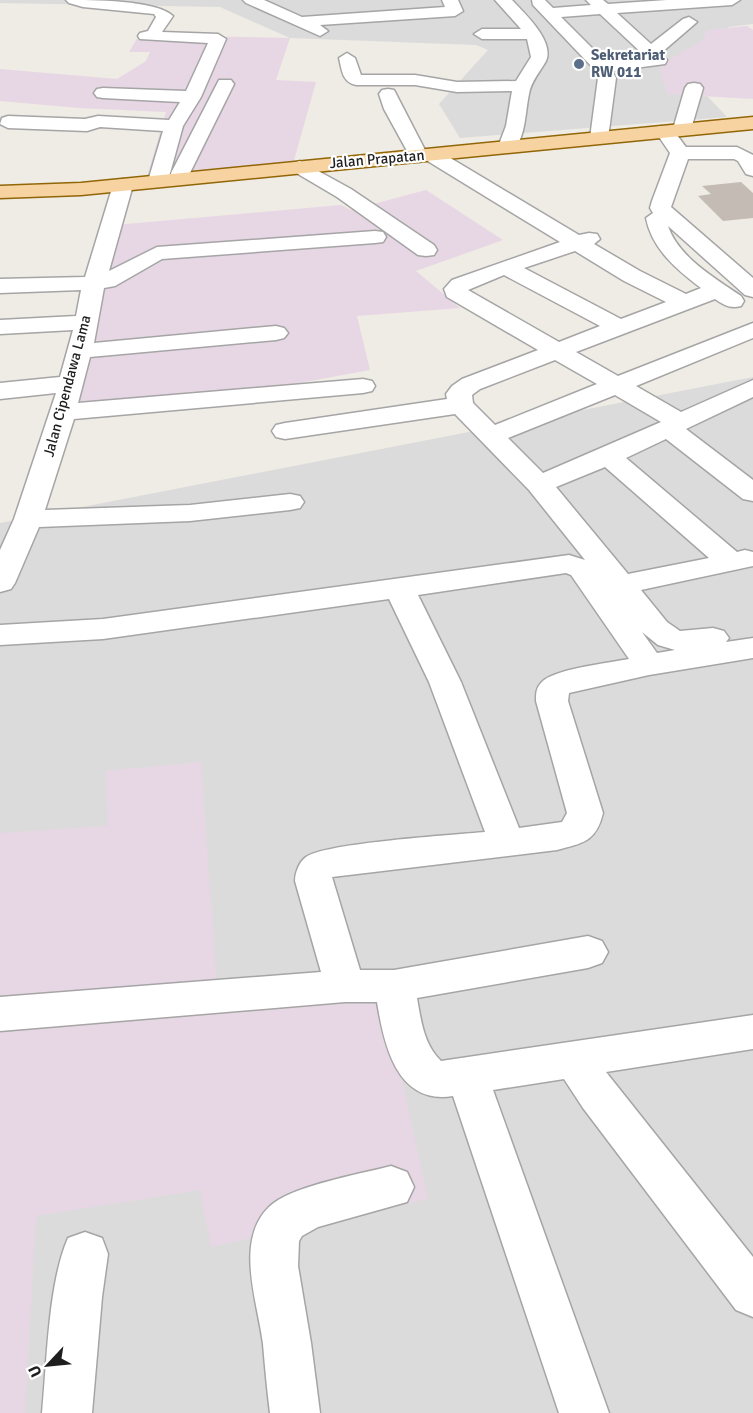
<svg xmlns="http://www.w3.org/2000/svg" width="753" height="1413" font-family="Signika,sans-serif">
<style>
.residential{fill:#dcdbdb}
.industrial{fill:#e7d7e4}
.building{fill:#c3bbb4}
.lines{fill:none;stroke-linecap:round;stroke-linejoin:round}
.minor-casing{stroke:#a5a5a5;stroke-width:3}
.major-casing{stroke:#916607;stroke-width:3}
.minor{fill:#fff;fill-rule:evenodd}
.major{fill:#f7d3a1;fill-rule:evenodd}
.service-dot{fill:#5c6f8a;stroke:#fff;stroke-width:2}
.labels{text-anchor:middle;stroke-width:4.5;stroke-linejoin:round;paint-order:stroke}
.far-service-label{font-size:15px;font-weight:bold;fill:#4e5e75;stroke:#fff;text-anchor:start}
.far-street-label{font-size:15px;fill:#1e1e1e;stroke:#fff}
</style>
<rect width="100%" height="100%" fill="#efebe5"/>
<g class="residential">
<path d="M0,0h753v24l-24,3 -36,22 -1,31 35,37 -267,21 -21,-34 49,-54 -12,-5 -186,-7 -70,-31 -220,-4z"/>
<path d="M753,377v1036h-753v-890z"/>
</g>
<g class="industrial">
<path d="M747,26l6,4v69l-85,-5 -8,-22 2,-8 41,-24 4,-10z"/>
<path d="M139,35l151,3 -14,42 40,2 -23,82 -146,13 19,-65 -87,-4 -79,-7v-32l117,10 29,-18 4,-9h-21z"/>
<path d="M426,190l77,50 -87,31 44,37 -103,8 13,54 -115,21 -200,13 49,-178 237,-21 10,5z"/>
<path d="M201,762l17,240 163,-18 47,215 -217,48 -11,-57 -164,26 -11,197h-25v-580l108,-7 -2,-55z"/>
</g>
<path class="building" d="M741,182l12,11v25l-30,3 -25,-25 13,-2 -9,-8z"/>
<g class="lines">
<g class="minor-casing">
<g id="minor">
<path d="M66,0c26,0 90,0 107,16l-11,16 56,2 8,5 -25,58 -18,29 -14,51 50,-97h12l3,4 -49,99h-14l-3,-4 -3,6h-14l-3,-4 15,-50 -63,-4 -13,4 -79,-3 -8,-4 2,-6 6,-2 77,3 13,-3 71,4 11,-18 -77,-4 -6,-1 -3,-4 3,-4 6,-1 83,3 22,-48 -68,-4 -2,-3 2,-3 8,-2 8,-14 -2,-3 -71,-7 -14,-4z"/>
<path d="M243,0h21l38,17 143,-10 -3,-7h16l5,11 -8,5 -135,9 8,6 -8,5 -74,-33z"/>
<path d="M495,0h17c12,13 43,41 34,61 -6,11 -15,20 -17,33 -4,19 -3,40 -15,57h-14l-2,-4 8,-21 6,-35 -55,1 -42,-7h-59c-14,-3 -14,-15 -17,-27l8,-5 8,5 6,17h54l42,7 59,-1 15,-24 -4,-18h-45l-8,-5 8,-5h39z"/>
<path d="M532,0h13l8,8 38,-3 -5,-5h17l5,4 59,-4h73l-8,5 -115,8 34,31 32,-25 6,-2 8,5 -36,31 6,7 -2,4 -53,7 4,7 -8,60 -2,4h-14l-2,-4 8,-60 -4,-9 -61,-64zM600,14l46,43 -41,4 -44,-44z"/>
<path d="M694,83l6,1 3,4 -12,41 -2,4h-14l-2,-4 12,-41 3,-4z"/>
<path d="M388,89l6,1 31,60h12l142,85 10,-2 8,1 3,5 -6,5 46,27 46,23 15,-6c-24,-18 -49,-39 -55,-70l7,-5 -3,-5 2,-7 18,-48 -15,-22 2,-4c15,-4 20,9 29,20h51l16,8v21l-7,-2 -8,-13 -4,-2h-46l-17,48 82,71v19l-8,-2 -77,-69c10,31 48,53 73,70l3,5 -3,5c-11,3 -17,-1 -26,-7l-139,53 42,24 135,-53v15l-117,48 45,26 72,-32v17l-67,32 67,51v21l-10,-2 -77,-60 -40,19 111,94 8,-2 8,2v14l-112,24 26,32 13,9 33,-3 11,3 5,7 -3,4 27,-4v20l-104,17 -80,18 -1,8 35,112c-7,29 -20,30 -46,37l-225,27 28,93h34l194,-34 14,5 6,11 -6,11 -14,5 -171,30c4,23 7,47 24,63l312,-46v34l-147,23 147,185v60l-17,-7 -153,-202 -19,-29 -71,11 116,323h-50l-106,-317c-56,9 -69,-51 -76,-94h-32l-345,29v-34l321,-25 -26,-91c0,-8 4,-19 11,-24 19,-14 147,-22 179,-25l-56,-150 -40,-83 -286,40 -103,6v-20l103,-6 466,-64 16,5 -56,-70 -74,-76 -170,25 -9,-2 -4,-6 4,-6 9,-2 162,-24 -1,-5 6,-8 10,-7 76,-29 -91,-53 -3,-8 8,-9 108,-38 -134,-82 -7,2 -7,-2 -28,-51 -5,-15 3,-4zM575,251l49,30 42,21 -45,17 -97,-51zM504,275l96,51 -41,16 -91,-52zM555,360l42,24 -102,41 -22,-22 -1,-8 8,-6zM615,395l46,27 -118,51 -35,-35zM605,467l104,91 -81,16 -72,-87zM566,573l5,2 58,84c-20,4 -77,10 -88,24 -5,5 -5,11 -5,18l31,112 -5,9 -43,6 -58,-146 -43,-87zM642,632l16,13 17,5 -18,3z"/>
<path d="M300,161l51,28 83,56 3,5 -3,5 -8,1 -8,-1 -81,-58 -44,-26 -3,-4 3,-4z"/>
<path d="M123,179l7,2 3,4 -24,86 48,-24 218,-16 8,1 3,5 -3,5 -8,1 -213,16 -47,27 -11,2 -10,55 182,-17 8,2 4,5 -4,5 -8,2 -186,17 -12,46 285,-24 9,2 3,5 -3,5 -9,2 -289,26 -29,91 145,-5 100,-11 10,2 4,6 -4,6 -10,2 -100,11 -151,6 -24,56 -4,6 -11,3v-42l14,-31 42,-126 -56,6v-16l60,-6 13,-47 -73,4v-14l76,-4 5,-26 -81,3v-14l85,-2 28,-92 3,-4z"/>
<path d="M391,1166l16,6 7,15 -7,15 -89,25 -16,9 -3,5 -1,25 13,77 9,70h-50c-3,-23 -5,-46 -7,-69 -5,-41 -29,-103 6,-137 21,-21 92,-33 122,-41z"/>
<path d="M85,1232l17,6 6,16 -6,43 -10,116h-50c5,-51 6,-129 26,-175z"/>
</g>
</g>
<g class="major-casing">
<path id="major" d="M753,117v12l-672,66 -81,3v-12l81,-3z"/>
</g>
<use href="#minor" class="minor"/>
<use href="#major" class="major"/>
</g>
<circle class="service-dot" cx="579" cy="64" r="6"/>
<g class="labels">
<g class="far-service-label">
<text x="591" y="60">Sekretariat<tspan x="591" dy="17">RW 011</tspan></text>
</g>
<g class="far-street-label">
<text transform="translate(377 159) rotate(-5)" y="5">Jalan Prapatan</text>
<text transform="translate(67 386) rotate(-75)" y="5">Jalan Cipendawa Lama</text>
</g>
</g>
<g transform="translate(48 1365) rotate(244)" stroke="#ffffff" stroke-width="4.5" paint-order="stroke">
<path d="M0-4.5L10 22L0 15L-10 22Z" fill="#1e1e1e"/>
<text y="-9" font-size="16" font-weight="bold" text-anchor="middle" fill="#1e1e1e">U</text>
</g>
</svg>
